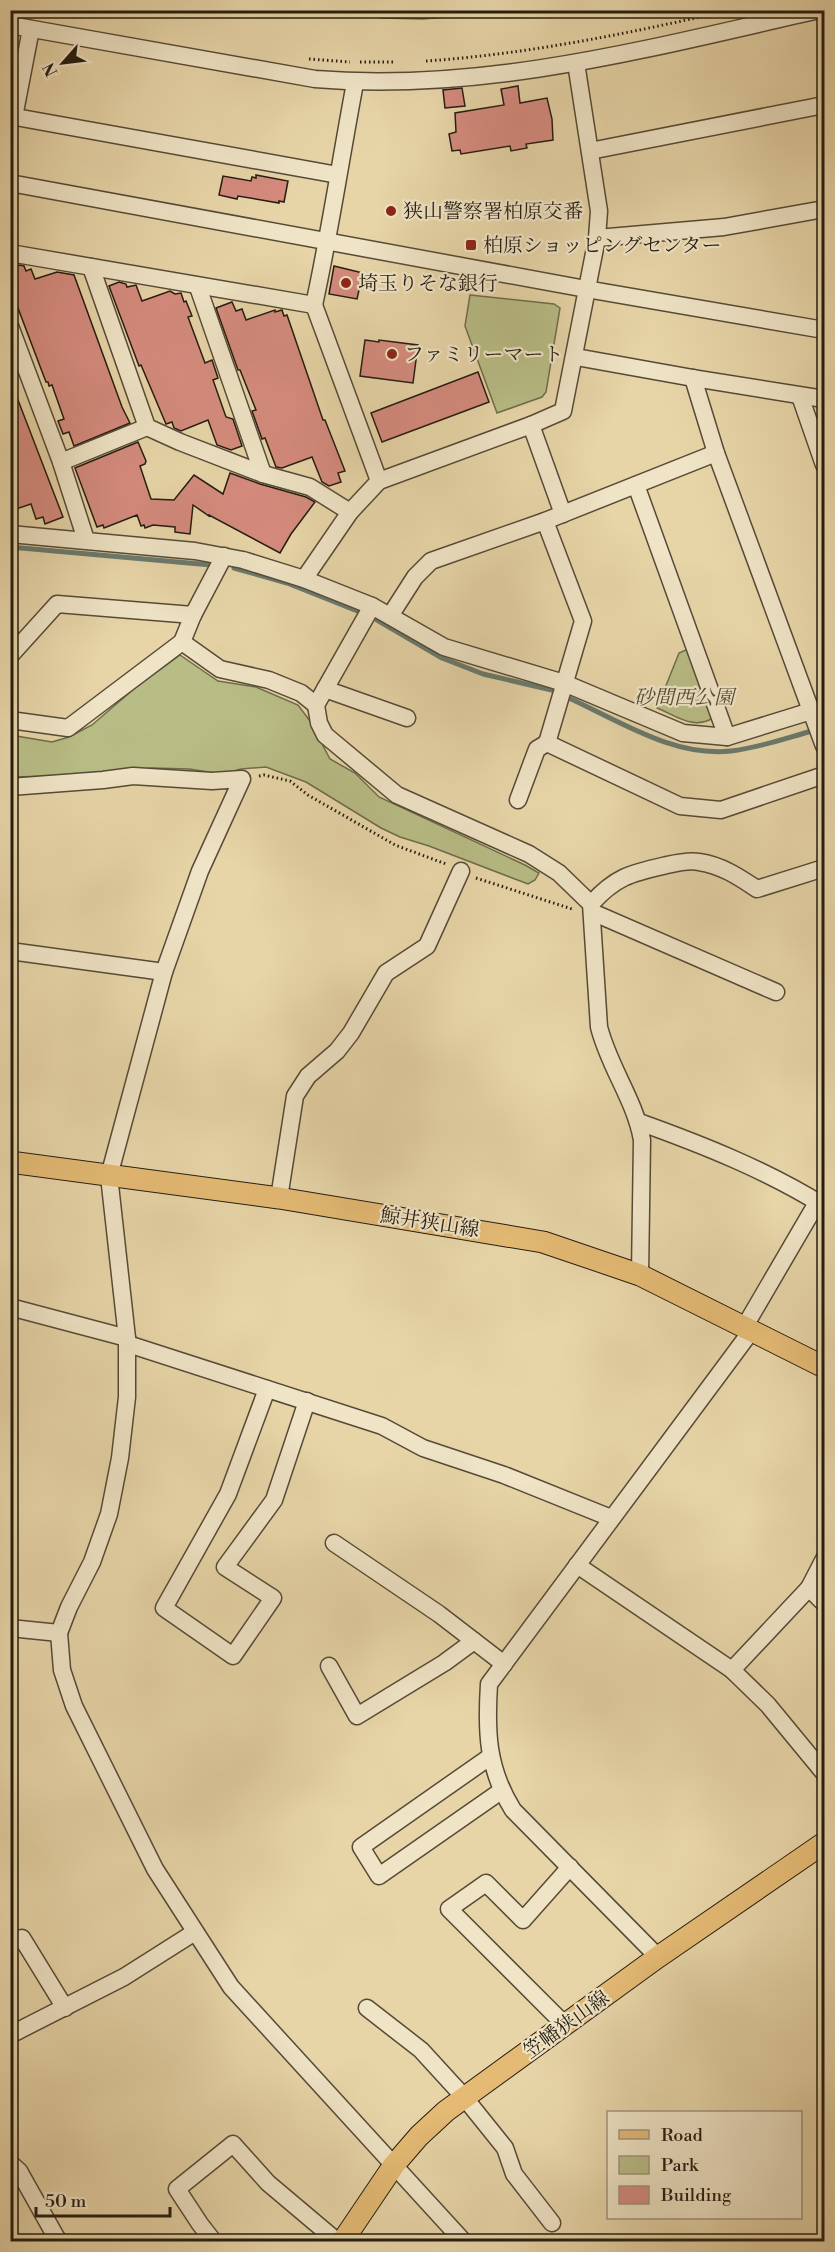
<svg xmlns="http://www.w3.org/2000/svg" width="835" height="2252" font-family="'Libre Bodoni','Noto Serif JP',serif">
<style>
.green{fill:#b8bc85;stroke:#6e6c4b;stroke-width:1.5}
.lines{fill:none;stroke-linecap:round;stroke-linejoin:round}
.stream{stroke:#697a6e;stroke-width:5}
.building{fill:#d58b7e;stroke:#251c11;stroke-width:1.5}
.minor-casing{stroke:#564a37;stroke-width:19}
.major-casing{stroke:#251c11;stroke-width:23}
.path{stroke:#251c11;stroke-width:3;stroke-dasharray:1.5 3;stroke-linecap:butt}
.minor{stroke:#efe4c6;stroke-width:16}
.major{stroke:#e4ba74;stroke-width:21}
.poi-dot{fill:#8f2418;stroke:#efe4c6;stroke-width:2}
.labels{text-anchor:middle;stroke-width:4.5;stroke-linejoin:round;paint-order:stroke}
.poi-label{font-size:20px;fill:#251c11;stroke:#efe4c6;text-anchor:start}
.park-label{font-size:20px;font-style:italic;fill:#514c34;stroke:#efe4c6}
.street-label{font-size:20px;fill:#251c11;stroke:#efe4c6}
</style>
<rect width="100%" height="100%" fill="#e7d5a8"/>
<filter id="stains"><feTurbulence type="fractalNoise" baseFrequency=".00333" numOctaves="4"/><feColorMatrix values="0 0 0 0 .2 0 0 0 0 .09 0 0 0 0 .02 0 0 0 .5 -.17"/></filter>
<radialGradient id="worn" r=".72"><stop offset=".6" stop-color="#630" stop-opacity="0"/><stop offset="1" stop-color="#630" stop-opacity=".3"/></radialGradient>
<g class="green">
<path d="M382,11v-1l134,1 -93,8 -42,-1z"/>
<path d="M470,295l84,9 6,4 -14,84 -4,5 -45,16 -32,-87z"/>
<path d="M688,649l25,69c-20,12 -36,-2 -56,-10l22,-55z"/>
<path d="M180,655l38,26 38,6 42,18 12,16 20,38 25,14 24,24 146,68 14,8 -4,7 -7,4 -99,-38 -29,-9 -19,-9 -75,-46 -40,-15 -25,2 -19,5 -33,-5 -37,-1 -57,7 -84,2 -1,-42 42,7 17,-5 23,-12 43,-37z"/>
</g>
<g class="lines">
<g class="stream">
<path d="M10,547l201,18"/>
<path d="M234,568l53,15 73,29"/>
<path d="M377,620l65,38 41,16 73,17"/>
<path d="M571,699c50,23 103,58 160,52 28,-3 55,-13 81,-20"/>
</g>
</g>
<g class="building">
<path d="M518,86l2,17 27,-5 5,21 1,21 -27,4 1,4 -16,3 -1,-5 -49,8 -1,-4 -8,1 -3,-17 7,-2 -1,-19 49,-8 -3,-16z"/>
<path d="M462,88l3,18 -20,2 -2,-18z"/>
<path d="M256,175l32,6 -4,21 -5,-1v2l-41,-7 -1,3 -18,-4 4,-19 28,5 1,-4 4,1z"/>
<path d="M20,265l4,1 2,5 5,-2 4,10 22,-7 17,3 48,132 8,16 -56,23 -5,-14 -6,2 -5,-13 6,-2 -12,-34 -3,1 -1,-4h-2l-36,-95v-18z"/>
<path d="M334,266l29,7 -6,26 -28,-5z"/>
<path d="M119,282l7,2 1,3 9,-2 6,16 28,-10 5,3 6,-1 3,9 2,-1 6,15 -4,1 17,46 7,-3 6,18 -5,2 13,37 7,2 9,27 -11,4 -14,-5 -9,-25 -27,11 -7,-3 -2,-6 -6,2 -25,-59 -2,1 -30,-80z"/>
<path d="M232,302l4,9 6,-2 4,11 29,-10v2l7,-2 2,6 3,-1 36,105h2l20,51 -7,2 3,9 -12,4 -7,-4 -10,-25 -30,11 -6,-1 -11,-29 -3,1 -10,-28 4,-1 -16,-40h-2l-22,-62z"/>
<path d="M365,340l14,2v-2l39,5 -5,38 -53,-7z"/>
<path d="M478,372l11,30 -107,40 -11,-29z"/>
<path d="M13,387l50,130 -18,7 -2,-7 -7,2 -5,-15 -21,7v-123z"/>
<path d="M138,442l8,19 -1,3 -5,2 11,33 23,1 20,-25 29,19 7,-21 30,11 46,13 9,5 -24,32 -11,19 -71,-38v1l-16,-11 -3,29 -15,-2v-5l-22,-2 -8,3 -1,-3 -3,1 -4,-11 -33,13 -1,-3 -6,2 -22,-59z"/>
</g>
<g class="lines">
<g class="minor-casing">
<g id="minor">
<path d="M10,25l305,54c171,14 339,-32 504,-69"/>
<path d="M10,116l328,59"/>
<path d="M14,117l17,-88"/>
<path d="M590,151l234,-46"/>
<path d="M10,183l576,106 238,41"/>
<path d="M597,238l127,-11 100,-18"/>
<path d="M10,253l304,52 65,176"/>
<path d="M91,267l56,160 33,15 83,32 47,13 40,25"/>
<path d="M198,287l65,187"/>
<path d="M314,305c16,-73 27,-148 41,-222"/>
<path d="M10,326l51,136 25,78"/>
<path d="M576,357l117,21 131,21"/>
<path d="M693,378l23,75 108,293"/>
<path d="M800,396l24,69"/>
<path d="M531,425l32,89"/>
<path d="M61,462l86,-35"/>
<path d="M636,485l91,252"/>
<path d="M545,521l38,100 -36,122 133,63 41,4 103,-35"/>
<path d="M10,534l185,17 48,9 61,19 68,27 72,41 120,36 119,50 44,4 84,-26h13"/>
<path d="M304,579l46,-67 29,-31 152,-56 32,-14 34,-173 2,-27 -23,-148"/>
<path d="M372,606l-56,99 3,18 6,12 72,60 132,59 30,19 32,31 8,123c10,40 36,73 43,113l-2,135"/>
<path d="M193,615l31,-59"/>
<path d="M390,616l25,-39 16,-16 114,-40 171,-68"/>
<path d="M10,656l47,-52 136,11 -11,27"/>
<path d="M325,689l82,29"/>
<path d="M10,720l58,8 114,-86 38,27 49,11 32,13 15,12"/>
<path d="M10,787l93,-7 30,-4 79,5 30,-2 -42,92 -36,101 -55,204 18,162v59l-7,61 -11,56 -17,48 -23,45 -10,26 3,37 12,36 81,163 76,118 233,255"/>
<path d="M518,800l19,-51 10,-6"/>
<path d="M591,904c25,-28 41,-31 76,-39 9,-2 23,-5 32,-3 22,3 40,15 58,27l67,-21"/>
<path d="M592,912l184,80"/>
<path d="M10,951l154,21"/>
<path d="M639,1122c64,23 127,48 185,84"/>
<path d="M279,1198l16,-102 13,-20 29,-25 14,-18 35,-60 41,-27 34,-75"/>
<path d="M10,1307l117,31"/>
<path d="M745,1326l73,-125"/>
<path d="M128,1344l254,82 41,22 81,27 107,43"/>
<path d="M267,1389l-39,105 -64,114 69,48 40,-58 -48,-31 49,-67 33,-99"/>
<path d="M334,1543l105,71 65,50"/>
<path d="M577,1565l155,105 36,35 56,68"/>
<path d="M809,1588l15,15"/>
<path d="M10,1628l49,5"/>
<path d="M329,1666l28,50 87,-53 30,-22"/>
<path d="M732,1670l77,-82 15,-29"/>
<path d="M491,1756l-130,91 18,29 122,-85"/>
<path d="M10,1943l12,-5 43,70"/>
<path d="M658,1957l-145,-147c-26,-42 -27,-78 -24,-126l263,-354"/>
<path d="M367,2008l54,42 43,47 41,51 9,26 38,49"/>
<path d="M565,2025l-116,-116 37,-26 37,37 47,-53"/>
<path d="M10,2035l114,-58 71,-45"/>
<path d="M10,2163l9,8 37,66 4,5"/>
<path d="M214,2242l-14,-18 -23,-35 56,-45 35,39 70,59"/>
</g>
</g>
<g class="major-casing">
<g id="major">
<path d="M10,1162l269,36 264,44 97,33 184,92"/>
<path d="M342,2242l52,-77 25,-29 27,-25 212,-154 166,-114"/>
</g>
</g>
<g class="path">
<path d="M38,10l37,7"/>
<path d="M309,59l41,3"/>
<path d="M426,61c103,-7 204,-28 305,-51"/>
<path d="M360,62h35"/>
<path d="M259,776l5,-1 26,6 18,14 87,50 51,19"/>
<path d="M476,878l96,31"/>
</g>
<use href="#minor" class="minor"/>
<use href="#major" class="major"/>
</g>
<g class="poi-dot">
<circle cx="391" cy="211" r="6"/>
<rect x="465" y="239" width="12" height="12" rx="3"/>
<circle cx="346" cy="283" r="6"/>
<circle cx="392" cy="354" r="6"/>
</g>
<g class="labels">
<g class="poi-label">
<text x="403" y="218">狭山警察署柏原交番</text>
<text x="483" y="252">柏原ショッピングセンター</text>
<text x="358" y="290">埼玉りそな銀行</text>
<text x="404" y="361">ファミリーマート</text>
</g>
<g class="park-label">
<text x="684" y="704">砂間西公園</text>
</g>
<g class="street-label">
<text transform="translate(430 1222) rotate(9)" y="7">鯨井狭山線</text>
<text transform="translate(566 2024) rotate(-36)" y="7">笠幡狭山線</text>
</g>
</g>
<rect width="835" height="2252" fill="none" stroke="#e7d5a8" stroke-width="36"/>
<rect x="12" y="12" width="811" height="2228" fill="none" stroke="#251c11" stroke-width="3"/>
<rect x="18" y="18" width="799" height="2216" fill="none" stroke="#251c11" stroke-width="1.5"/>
<rect x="607" y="2111" width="195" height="108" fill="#efe4c6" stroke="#9e947e" stroke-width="1.5"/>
<rect x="619" y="2130" width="30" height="9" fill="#e4ba74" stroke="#9e947e" stroke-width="1.5"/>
<text x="661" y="2141" font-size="18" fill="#251c11">Road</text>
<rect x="619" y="2156" width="30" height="18" fill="#b8bc85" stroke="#9e947e" stroke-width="1.5"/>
<text x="661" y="2171" font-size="18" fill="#251c11">Park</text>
<rect x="619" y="2186" width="30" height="18" fill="#d58b7e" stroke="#9e947e" stroke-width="1.5"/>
<text x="661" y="2201" font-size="18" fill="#251c11">Building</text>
<g transform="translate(63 63) rotate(242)" stroke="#efe4c6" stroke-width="4.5" paint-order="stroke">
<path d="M0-4.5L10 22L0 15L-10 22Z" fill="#251c11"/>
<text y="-9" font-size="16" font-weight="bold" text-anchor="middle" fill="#251c11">N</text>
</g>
<path d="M36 2207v9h134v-9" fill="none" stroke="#251c11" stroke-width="3"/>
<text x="45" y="2207" font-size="18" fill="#251c11" stroke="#efe4c6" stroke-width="4.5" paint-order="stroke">50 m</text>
<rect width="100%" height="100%" filter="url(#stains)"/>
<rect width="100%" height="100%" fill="url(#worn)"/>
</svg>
